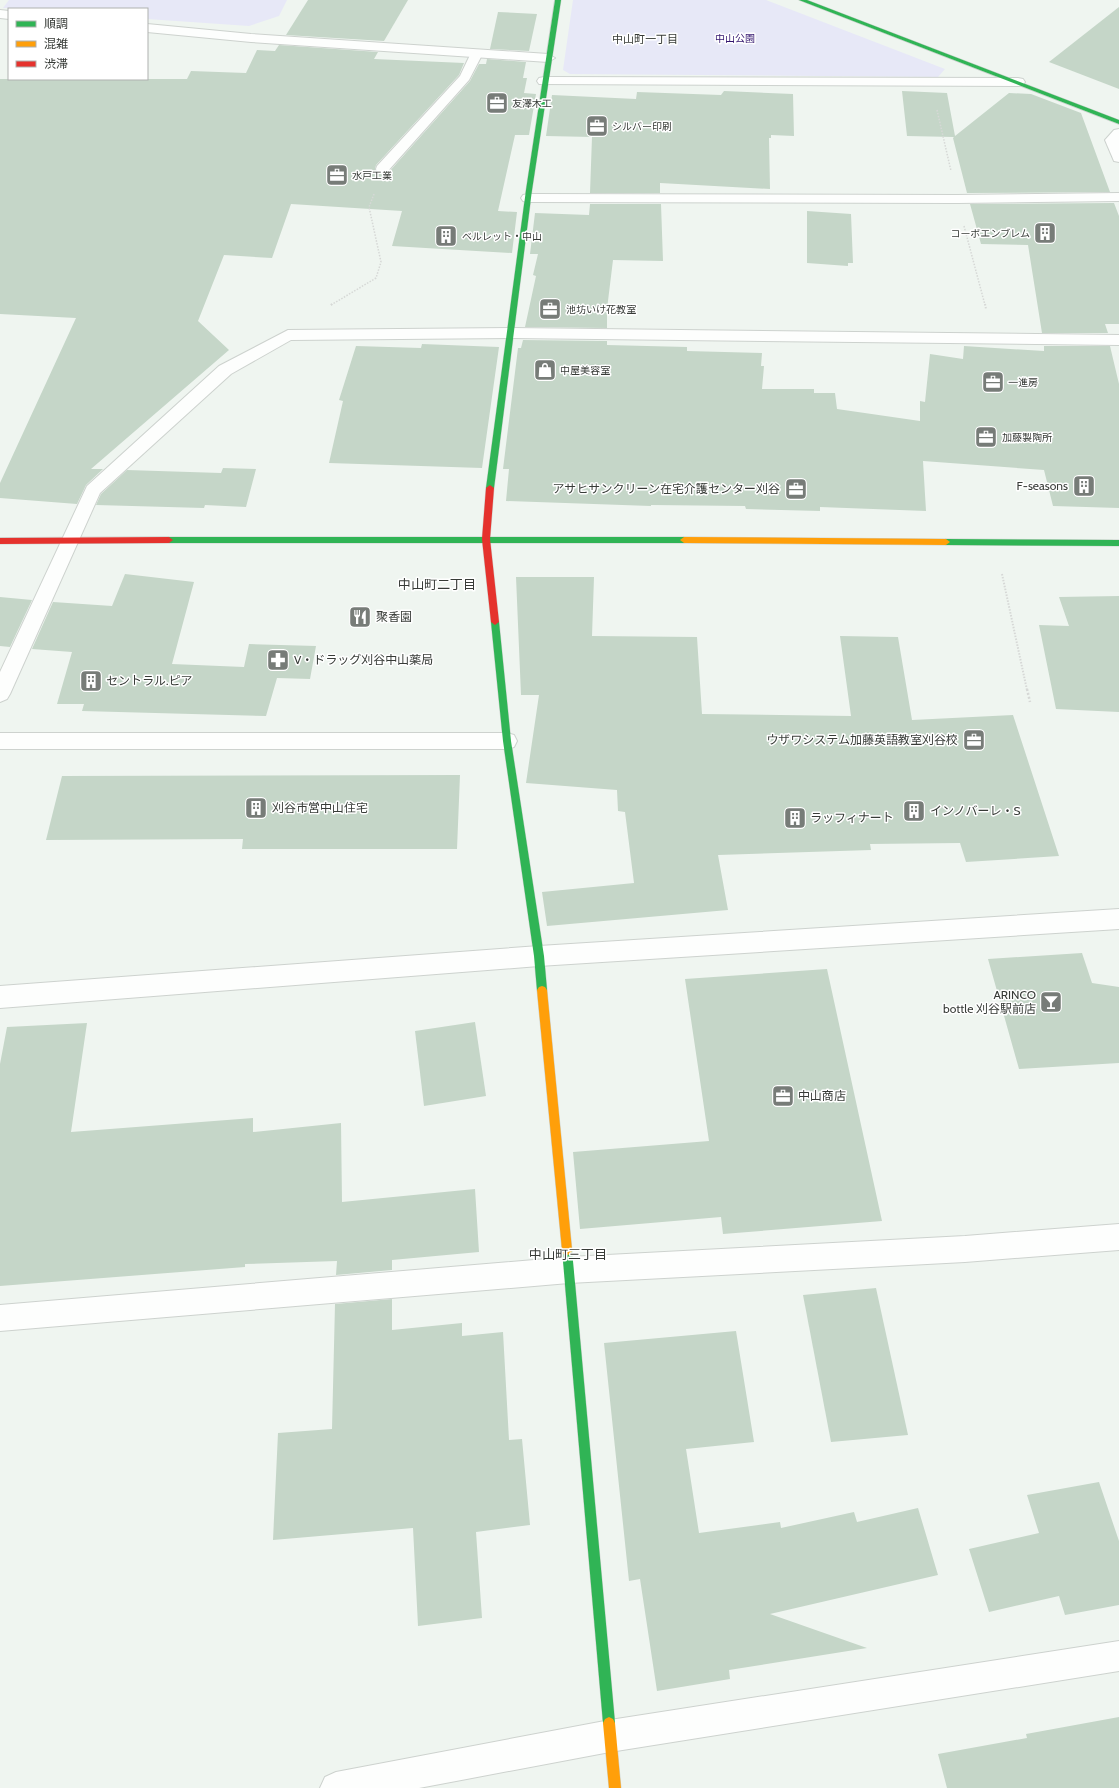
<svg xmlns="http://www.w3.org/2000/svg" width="1119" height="1788" font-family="Cabin,'Noto Sans JP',sans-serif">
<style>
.green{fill:#e7e8f7}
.building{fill:#c5d6c8}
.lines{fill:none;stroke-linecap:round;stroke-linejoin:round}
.lane-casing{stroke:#cdd2ce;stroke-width:2}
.street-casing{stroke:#cdd2ce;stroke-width:2}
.fast-casing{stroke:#cdd2ce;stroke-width:1}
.slow-casing{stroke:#cdd2ce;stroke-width:1}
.jam-casing{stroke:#cdd2ce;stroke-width:1}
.path-far2{stroke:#d6d8d6;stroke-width:1.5;stroke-dasharray:1.5 1.5;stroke-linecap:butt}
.path-far1{stroke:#d6d8d6;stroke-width:2;stroke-dasharray:1.5 1.5;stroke-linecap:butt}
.path{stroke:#d6d8d6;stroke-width:2.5;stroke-dasharray:2 2;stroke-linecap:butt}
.lane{fill:#fdfefd;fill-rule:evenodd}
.street{fill:#fdfefd;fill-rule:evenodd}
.fast{fill:#30b455;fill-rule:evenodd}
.slow{fill:#ff9f0a;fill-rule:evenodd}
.jam{fill:#e5322d;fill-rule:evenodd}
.labels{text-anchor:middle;stroke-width:3;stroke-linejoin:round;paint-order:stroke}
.far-park-label{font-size:10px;fill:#32146e;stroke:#fff}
.far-poi-label{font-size:10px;fill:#373b37;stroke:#fff;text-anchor:start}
.far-neighbourhood-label{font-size:11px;fill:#373b37;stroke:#fff}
.poi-label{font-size:12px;fill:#373b37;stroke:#fff;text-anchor:start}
.neighbourhood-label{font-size:13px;fill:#373b37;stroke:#fff}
</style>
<rect width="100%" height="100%" fill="#eff5f0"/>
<g class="green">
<path d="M9,0h278l-8,16 -30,10 -102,-7v-10l-144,-1z"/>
<path d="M573,0h193l179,69 -7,8 -368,-3 -7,-4z"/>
</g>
<g class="building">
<path d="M308,0h100l-24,41 -98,-6z"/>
<path d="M1119,7v82l-70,-27z"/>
<path d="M498,12l39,2 -8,37 -39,-2z"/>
<path d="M279,45l99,7 -4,7 90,4 -5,12 -83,90 -1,4 2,5 11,-1 82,-92 9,-17h7l1,-5 39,3 -3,16h4l-3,15 12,1 -7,41h-14l-17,76 19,1 -5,41 -120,-7 10,-35 -111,-7 -19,54 -48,-3 -26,66 31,29 -138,119h12l-17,16 -9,19 -77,-6v-15l76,-165 -76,-4v-235h187l4,-8 55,2 11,-23 18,1z"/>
<path d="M724,91l69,3 1,42 -23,-1v3h-2l1,51 -110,-6v10h-70l2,-56 -46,-1 6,-41 84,4 1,-7 84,3z"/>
<path d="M902,91l45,2 8,43 54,-43 22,1 50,19 29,79 -143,1 -14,-55 1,-1 -47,-1z"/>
<path d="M1114,203l5,13v108h-14l3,9h-66l-14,-88 -47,-1 -11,-40z"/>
<path d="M590,204h71l2,57 -50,-1 -6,49v19l-82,-1 11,-51 -3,-1 5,-21h-8l5,-41 54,2z"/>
<path d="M807,211l44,3 2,49h-5v3l-41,-3z"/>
<path d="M523,340l84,1v4l80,2v4l75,2 -1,13h3l-2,23h52v4h21l2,16 83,12v-20l5,1 5,-48 33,5 1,-13 80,5v-5h66l9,38v124l-66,-2 -9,-36 -121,-9 3,50 -106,-4v4l-74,-2 -1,-3 -94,-1v1l-145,-5 3,-32h-6l15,-121h3z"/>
<path d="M422,344l77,3 -17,121 -153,-5 14,-62 -4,-1 17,-54 65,2z"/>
<path d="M223,468l33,1 -10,38 -41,-2 -1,3 -108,-3 5,-11 26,-24 94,3z"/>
<path d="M125,574l69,8 -22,82 72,3 5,-23 67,2 -6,33 -33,-1 -11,38 -184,-5 2,-7h-27l15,-52 -40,-3 21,-47 59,4z"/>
<path d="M516,577h78l-2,59 105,1 5,77 149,2 -11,-80 58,1 14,83 101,-5 46,141 -93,6 -6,-19 -90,1 1,6 -153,5 10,55 -181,16 -5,-34 92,-9 -9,-71 -7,-1 -1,-21 -91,-7 13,-88h-18z"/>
<path d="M1119,596v116l-63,-3 -17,-84 30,1 -10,-29z"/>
<path d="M0,597l32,3 -22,47 -10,-1z"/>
<path d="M460,775l-3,74h-215l1,-10 -197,1 16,-64z"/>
<path d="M1082,953l10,30 27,4v76l-100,6 -31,-110z"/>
<path d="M827,969l55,252 -159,13 -2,-17 -141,12 -7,-77 136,-11 -24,-162z"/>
<path d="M475,1022l11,74 -62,10 -9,-75z"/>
<path d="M87,1023l-16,109 182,-14v14l88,-9 1,79 133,-13 4,63 -87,8v10l-56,5 1,-14 -92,3v3l-245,19v-222l7,-37z"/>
<path d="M876,1288l32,147 -77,7 -28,-147z"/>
<path d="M392,1299v31l70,-7v13l41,-4 6,108 13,-1 8,86 -54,7 6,86 -64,8 -5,-98 -140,12 5,-107 54,-4 3,-125z"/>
<path d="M736,1331l18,111 -68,7 13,84 81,-11 1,6 73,-16 3,10 61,-14 20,67 -168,39 97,34 -138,22 1,9 -73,12 -17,-112 -11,2 -25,-238z"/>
<path d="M1099,1482l20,59v64l-54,10 -6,-19 -70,16 -20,-63 70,-16 -12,-38z"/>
<path d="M1119,1717v71h-172l-9,-34 89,-16 -1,-4z"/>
</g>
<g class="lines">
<g class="lane-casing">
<path id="lane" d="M476,51l6,4 -13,25 -82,92h-10l-1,-3 1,-3 83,-90 10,-21z"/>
</g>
<g class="street-casing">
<g id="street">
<path d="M0,10l9,1v8l-9,-1z"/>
<path d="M147,24l104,10 297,20 7,4 -7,4 -297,-20 -104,-10z"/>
<path d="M544,77l474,1 5,1 2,3 -2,3 -5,1 -479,-2 -2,-3 2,-3z"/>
<path d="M1119,129v33l-5,-1 -9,-21 9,-10z"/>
<path d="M1119,193v8l-162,2 -429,-1 -5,-1 -2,-3 2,-3 5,-1 429,1z"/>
<path d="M512,328l607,7v10l-607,-7 -221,2 -60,34 -131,119 -90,201 -3,5 -7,3v-30l87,-186 132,-120 69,-36z"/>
<path d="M0,733h507l7,2 3,6 -3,6 -7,2h-507z"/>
<path d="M1119,909v20l-580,37 -539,42v-22l539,-40z"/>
<path d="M1119,1224v26l-154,12 -396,21 -569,48v-26l569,-48 396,-21z"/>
<path d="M1119,1641v30l-509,81 -191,36h-99l5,-11 11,-5 274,-52z"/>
</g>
</g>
<g class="fast-casing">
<g id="fast">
<path d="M555,0h6l-29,190 -38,298 -4,3 -4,-3 40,-298z"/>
<path d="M799,0h8l312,120v4z"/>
<path d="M169,537h515l4,3 -4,3h-515l-4,-3z"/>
<path d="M946,539l173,1v6l-173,-1 -4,-3z"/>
<path d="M495,619l4,3 12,119 33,215 3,34 -2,3 -3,1 -3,-1 -2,-3 -3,-34 -31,-215 -12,-119z"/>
<path d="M567,1245l4,1 1,4 43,473 -2,4 -4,2 -4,-2 -2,-4 -41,-473 1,-4z"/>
</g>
</g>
<g class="slow-casing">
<g id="slow">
<path d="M684,537l262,2 4,3 -4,3 -262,-2 -4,-3z"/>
<path d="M542,986l3,1 2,3 25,260 -1,4 -4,1 -4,-1 -1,-4 -25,-260 2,-3z"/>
<path d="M609,1717l4,2 2,4 6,65h-12l-6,-65 2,-4z"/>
</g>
</g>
<g class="jam-casing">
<g id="jam">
<path d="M490,485l4,3 -4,51 9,83 -4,3 -4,-3 -9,-83 4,-51z"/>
<path d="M169,537l4,3 -4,3 -169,1v-6z"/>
</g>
</g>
<g class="path-far2">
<path d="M937,110l14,61"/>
<path d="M964,226l21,79"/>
<path d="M331,305l45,-27 5,-16 -12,-55 5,-13"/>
</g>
<g class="path-far1">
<path d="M985,304l1,5"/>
<path d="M331,305l1,-1"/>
<path d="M1002,574l25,116"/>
</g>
<path class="path" d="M1027,689l3,13"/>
<use href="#lane" class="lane"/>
<use href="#street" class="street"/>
<use href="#fast" class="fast"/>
<use href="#slow" class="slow"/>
<use href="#jam" class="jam"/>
</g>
<defs>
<g id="office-square" transform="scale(1.15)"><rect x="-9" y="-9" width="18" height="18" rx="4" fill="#777c78" stroke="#fff"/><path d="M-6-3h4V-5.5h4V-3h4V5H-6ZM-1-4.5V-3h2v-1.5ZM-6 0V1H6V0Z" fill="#fff"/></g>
<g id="building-square" transform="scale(1.15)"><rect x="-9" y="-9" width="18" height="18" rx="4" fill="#777c78" stroke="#fff"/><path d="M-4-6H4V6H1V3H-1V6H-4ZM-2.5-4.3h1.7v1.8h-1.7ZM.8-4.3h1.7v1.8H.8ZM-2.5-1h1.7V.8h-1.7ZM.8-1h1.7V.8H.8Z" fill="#fff"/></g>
<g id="shop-square" transform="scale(1.15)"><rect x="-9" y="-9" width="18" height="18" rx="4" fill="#777c78" stroke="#fff"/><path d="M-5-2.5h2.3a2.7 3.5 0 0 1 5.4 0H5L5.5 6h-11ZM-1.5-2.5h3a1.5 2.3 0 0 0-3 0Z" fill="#fff"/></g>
<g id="restaurant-square" transform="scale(1.15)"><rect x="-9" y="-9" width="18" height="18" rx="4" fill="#777c78" stroke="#fff"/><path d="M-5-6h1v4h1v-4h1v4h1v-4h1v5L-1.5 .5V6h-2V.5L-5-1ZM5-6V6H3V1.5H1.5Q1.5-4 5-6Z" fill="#fff"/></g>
<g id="pharmacy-square" transform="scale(1.15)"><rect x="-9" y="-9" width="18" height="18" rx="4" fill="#777c78" stroke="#fff"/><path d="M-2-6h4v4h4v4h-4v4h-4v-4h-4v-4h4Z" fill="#fff"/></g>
<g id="bar-square" transform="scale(1.15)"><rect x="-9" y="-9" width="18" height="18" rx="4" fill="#777c78" stroke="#fff"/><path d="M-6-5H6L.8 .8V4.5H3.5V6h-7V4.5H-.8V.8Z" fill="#fff"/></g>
</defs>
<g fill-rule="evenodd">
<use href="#office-square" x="497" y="103"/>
<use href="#office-square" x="597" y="126"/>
<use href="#office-square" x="337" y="175"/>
<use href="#building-square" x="1045" y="233"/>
<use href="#building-square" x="446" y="236"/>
<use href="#office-square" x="550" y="309"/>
<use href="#shop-square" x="545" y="370"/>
<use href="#office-square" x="993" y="382"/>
<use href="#office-square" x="986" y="437"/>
<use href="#building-square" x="1084" y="486"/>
<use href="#office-square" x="796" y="489"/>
<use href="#restaurant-square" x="360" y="617"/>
<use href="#pharmacy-square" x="278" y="660"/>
<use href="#building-square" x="91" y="681"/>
<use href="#office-square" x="974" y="740"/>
<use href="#building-square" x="256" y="808"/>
<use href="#building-square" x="914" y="811"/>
<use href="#building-square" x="795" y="818"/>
<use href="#bar-square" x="1051" y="1002"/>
<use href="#office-square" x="783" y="1096"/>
</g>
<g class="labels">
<g class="far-park-label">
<text x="735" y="42">中山公園</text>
</g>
<g class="far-poi-label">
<text x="512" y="107">友澤木工</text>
<text x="612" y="130">シルバー印刷</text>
<text x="352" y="179">水戸工業</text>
<text x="1030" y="237" text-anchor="end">コーポエンブレム</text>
<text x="462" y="240">ベルレット・中山</text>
<text x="566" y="313">池坊いけ花教室</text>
<text x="560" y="374">中屋美容室</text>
<text x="1008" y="386">一進房</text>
<text x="1002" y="441">加藤製陶所</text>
</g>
<g class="far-neighbourhood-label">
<text x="645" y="43">中山町一丁目</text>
</g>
<g class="poi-label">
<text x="1068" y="490" text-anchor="end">F-seasons</text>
<text x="780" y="493" text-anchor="end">アサヒサンクリーン在宅介護センター刈谷</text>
<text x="376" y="621">聚香園</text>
<text x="294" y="664">V・ドラッグ刈谷中山薬局</text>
<text x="106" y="685">セントラル.ピア</text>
<text x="958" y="744" text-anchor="end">ウザワシステム加藤英語教室刈谷校</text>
<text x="272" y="812">刈谷市営中山住宅</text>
<text x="930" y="815">インノバーレ・S</text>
<text x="810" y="822">ラッフィナート</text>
<text x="1036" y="999" text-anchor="end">ARINCO<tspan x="1036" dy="14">bottle 刈谷駅前店</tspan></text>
<text x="798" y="1100">中山商店</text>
</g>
<g class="neighbourhood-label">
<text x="437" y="589">中山町二丁目</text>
<text x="568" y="1259">中山町三丁目</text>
</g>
</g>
<rect x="8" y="8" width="140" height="72" fill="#ffffff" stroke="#afb1af"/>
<rect x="16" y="21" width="20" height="6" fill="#30b455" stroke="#afb1af"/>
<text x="44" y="28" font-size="12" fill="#373b37">順調</text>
<rect x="16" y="41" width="20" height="6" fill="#ff9f0a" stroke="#afb1af"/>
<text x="44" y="48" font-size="12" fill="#373b37">混雑</text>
<rect x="16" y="61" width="20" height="6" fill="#e5322d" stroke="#afb1af"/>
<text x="44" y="68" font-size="12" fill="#373b37">渋滞</text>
</svg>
